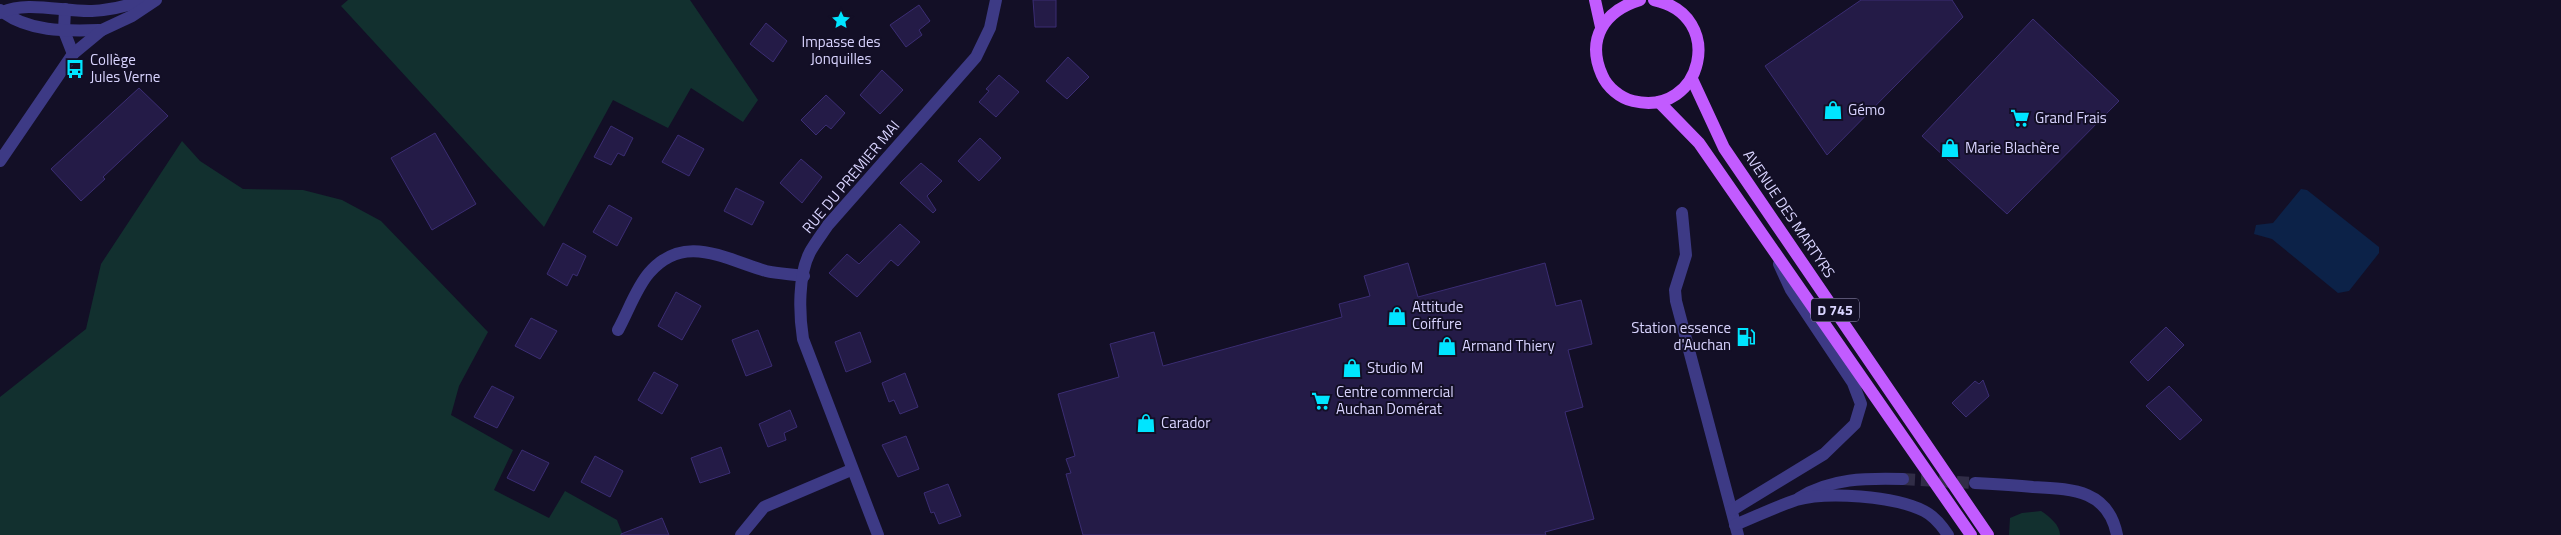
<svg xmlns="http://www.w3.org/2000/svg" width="2561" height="535" font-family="'Titillium Web',sans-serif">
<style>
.green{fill:#12302f}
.water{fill:#0c2248}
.building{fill:#241b47;stroke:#3b2d73}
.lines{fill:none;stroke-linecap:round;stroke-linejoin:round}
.minor-tunnel{stroke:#312d47;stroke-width:12;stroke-dasharray:12 6;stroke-linecap:butt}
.minor{stroke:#3d3a85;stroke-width:12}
.primary{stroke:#c25bff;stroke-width:12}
.labels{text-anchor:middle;stroke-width:4;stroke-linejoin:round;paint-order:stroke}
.shield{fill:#130f26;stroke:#9e99be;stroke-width:1}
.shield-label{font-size:14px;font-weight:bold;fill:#d9d4ff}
.poi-label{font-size:15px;fill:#d9d4ff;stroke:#130f26;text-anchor:start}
.street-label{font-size:15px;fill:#d9d4ff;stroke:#130f26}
</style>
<rect width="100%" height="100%" fill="#130f26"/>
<g class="green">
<path d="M348,0h342l68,100 -15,22 -52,-34 -23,40 -55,-28 -69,127 -203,-221z"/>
<path d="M182,141l18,20 43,28 60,1 39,10 39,21 107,111 -29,54 -8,29 62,35 -19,40 55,28 16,-27 52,29 6,15h-623v-138l86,-68 15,-65z"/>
<path d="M2041,511c8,5 19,14 19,24h-51l1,-17 12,-5z"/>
</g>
<path class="water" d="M2301,189l6,1 72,57v6l-30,38 -11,2 -66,-54 -18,-5 2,-9 17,-2z"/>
<g class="building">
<path d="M1033,0h23v27h-21z"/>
<path d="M1861,0h91l11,17 -136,138 -62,-89z"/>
<path d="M919,5l11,16 -11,9 3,5 -16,12 -16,-22z"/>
<path d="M2033,19l86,82 -112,113 -85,-78z"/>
<path d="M766,23l21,18 -14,21 -23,-18z"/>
<path d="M1068,57l21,20 -22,22 -21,-18z"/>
<path d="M882,70l21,20 -23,24 -20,-19z"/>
<path d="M999,75l20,17 -23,25 -17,-15 10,-11 -3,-2z"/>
<path d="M139,88l29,28 -65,61 2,2 -24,22 -30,-32z"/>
<path d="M826,95l19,18 -14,16 -5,-4 -10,10 -15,-15z"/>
<path d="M611,126l22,12 -9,18 -6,-3 -7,12 -17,-8z"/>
<path d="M435,133l41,71 -44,26 -41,-72z"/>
<path d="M678,135l26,14 -15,27 -27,-14z"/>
<path d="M980,138l21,20 -22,23 -21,-20z"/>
<path d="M801,159l21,18 -20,26 -22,-20z"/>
<path d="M921,163l21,18 -15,15 9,14 -3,3 -33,-30z"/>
<path d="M736,188l28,14 -12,23 -28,-14z"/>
<path d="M609,205l23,13 -15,28 -24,-14z"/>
<path d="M900,224l20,18 -22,24 -7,-6 -34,37 -28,-24 18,-19 12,10z"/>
<path d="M563,243l23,13 -9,20 -4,-2 -6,12 -20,-12z"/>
<path d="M1408,263l10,34 127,-34 11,43 25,-6 11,44 -24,6 15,57 -18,5 29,107 -49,13 1,3h-463l-17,-61 5,-1 -5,-14 9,-3 -17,-62 61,-17 -9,-33 44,-12 9,34 179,-49 -3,-13 31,-8 -6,-20z"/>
<path d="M676,292l25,14 -19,34 -24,-14z"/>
<path d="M531,318l26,13 -17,28 -25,-13z"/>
<path d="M2166,327l18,18 -36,36 -18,-19z"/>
<path d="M758,330l14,36 -26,10 -14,-36z"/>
<path d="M860,332l11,30 -25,10 -11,-30z"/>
<path d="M654,372l24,13 -16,29 -24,-14z"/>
<path d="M905,373l13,34 -18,7 -6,-14 -5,2 -7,-19z"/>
<path d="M1983,380l6,16 -23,21 -14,-14 23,-22 4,3z"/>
<path d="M492,386l22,11 -17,31 -23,-11z"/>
<path d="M2169,386l33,34 -22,20 -34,-34z"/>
<path d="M790,410l7,17 -13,6 2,7 -18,7 -9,-23z"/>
<path d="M906,436l13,33 -21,8 -16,-32z"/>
<path d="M721,447l9,26 -30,10 -9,-25z"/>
<path d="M522,450l27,13 -15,28 -27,-13z"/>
<path d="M595,456l28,15 -13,26 -29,-15z"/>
<path d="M948,484l13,32 -22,8 -5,-12 -3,1 -7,-20z"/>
<path d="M662,518l7,17h-48v-1z"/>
</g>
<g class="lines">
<path class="minor-tunnel" d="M1903,479l72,4"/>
<g class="minor">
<path d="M65,9l-1,22 9,23"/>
<path d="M0,10c29,23 68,21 102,20"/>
<path d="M0,13c26,-13 63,-1 92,-2 18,-1 35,-5 53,-11"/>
<path d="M0,161l73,-107 29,-24 30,-14 24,-16"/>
<path d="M1682,213l4,42 -11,35 1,11 62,234"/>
<path d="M618,330c10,-18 18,-42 31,-57 35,-41 75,-14 117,-2 12,3 26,3 38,5"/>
<path d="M1975,483c19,1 38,2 58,4 38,2 75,2 84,48"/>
<path d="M1799,498c32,-20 67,-20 104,-19"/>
<path d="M1732,510l92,-56 31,-30 6,-20 -8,-21 -62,-93 -12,-26"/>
<path d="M1735,525c20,-8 40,-18 61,-25 31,-9 98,-4 128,11 10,5 18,15 24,24"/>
<path d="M741,535l23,-28 87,-37"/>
<path d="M878,535l-75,-196c-4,-25 -5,-64 7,-87 5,-9 12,-18 18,-27l148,-168 14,-29 6,-28"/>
</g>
<g class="primary">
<path d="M1595,0l6,27"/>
<path d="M1640,0c-36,11 -54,39 -38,75 5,12 18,23 31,26 70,17 94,-86 21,-101"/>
<path d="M1692,79l32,69 264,387"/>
<path d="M1659,102l40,41 272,392"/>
</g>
</g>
<defs>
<g id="sight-bare" transform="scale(1.5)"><path d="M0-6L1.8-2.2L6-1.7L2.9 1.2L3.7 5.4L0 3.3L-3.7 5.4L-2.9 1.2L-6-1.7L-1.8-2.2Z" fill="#00e5ff" stroke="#130f26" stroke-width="2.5" paint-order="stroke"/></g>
<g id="bus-bare" transform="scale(1.5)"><path d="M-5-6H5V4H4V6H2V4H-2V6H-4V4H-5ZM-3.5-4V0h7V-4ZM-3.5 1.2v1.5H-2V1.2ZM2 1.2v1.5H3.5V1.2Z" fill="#00e5ff" stroke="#130f26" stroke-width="2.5" paint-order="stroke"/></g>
<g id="shop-bare" transform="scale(1.5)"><path d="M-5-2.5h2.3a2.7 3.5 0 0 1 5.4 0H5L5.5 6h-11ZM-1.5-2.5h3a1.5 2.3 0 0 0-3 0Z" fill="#00e5ff" stroke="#130f26" stroke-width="2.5" paint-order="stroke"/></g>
<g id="supermarket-bare" transform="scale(1.5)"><path d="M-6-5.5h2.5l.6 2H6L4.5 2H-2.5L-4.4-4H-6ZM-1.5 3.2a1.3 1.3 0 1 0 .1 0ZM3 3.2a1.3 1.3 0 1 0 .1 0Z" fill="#00e5ff" stroke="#130f26" stroke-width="2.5" paint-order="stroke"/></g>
<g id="fuel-bare" transform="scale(1.5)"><path d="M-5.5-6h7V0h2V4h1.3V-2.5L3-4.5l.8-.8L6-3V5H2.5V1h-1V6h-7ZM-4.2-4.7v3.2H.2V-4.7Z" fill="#00e5ff" stroke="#130f26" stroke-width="2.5" paint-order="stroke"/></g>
</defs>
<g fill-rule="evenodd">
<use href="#sight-bare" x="841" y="20"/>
<use href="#bus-bare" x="75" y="69"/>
<use href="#shop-bare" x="1833" y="110"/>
<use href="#supermarket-bare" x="2020" y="118"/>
<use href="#shop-bare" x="1950" y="148"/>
<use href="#shop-bare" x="1397" y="316"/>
<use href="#fuel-bare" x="1746" y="337"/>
<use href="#shop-bare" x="1447" y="346"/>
<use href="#shop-bare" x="1352" y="368"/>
<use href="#supermarket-bare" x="1321" y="401"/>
<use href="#shop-bare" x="1146" y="423"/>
</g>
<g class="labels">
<rect class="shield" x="1811" y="298.5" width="48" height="23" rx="4"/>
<g class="shield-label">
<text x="1835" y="315">D 745</text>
</g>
<g class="poi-label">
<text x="841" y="47" text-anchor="middle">Impasse des<tspan x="841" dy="17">Jonquilles</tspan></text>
<text x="90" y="65">Collège<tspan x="90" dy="17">Jules Verne</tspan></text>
<text x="1848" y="115">Gémo</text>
<text x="2035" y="123">Grand Frais</text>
<text x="1965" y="153">Marie Blachère</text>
<text x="1412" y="312">Attitude<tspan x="1412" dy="17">Coiffure</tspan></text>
<text x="1731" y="333" text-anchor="end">Station essence<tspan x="1731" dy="17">d'Auchan</tspan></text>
<text x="1462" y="351">Armand Thiery</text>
<text x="1367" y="373">Studio M</text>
<text x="1336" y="397">Centre commercial<tspan x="1336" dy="17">Auchan Domérat</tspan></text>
<text x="1161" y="428">Carador</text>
</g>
<g class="street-label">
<text transform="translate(851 177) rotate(-50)" y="5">RUE DU PREMIER MAI</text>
<text transform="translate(1789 214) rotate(56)" y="5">AVENUE DES MARTYRS</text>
</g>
</g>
</svg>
